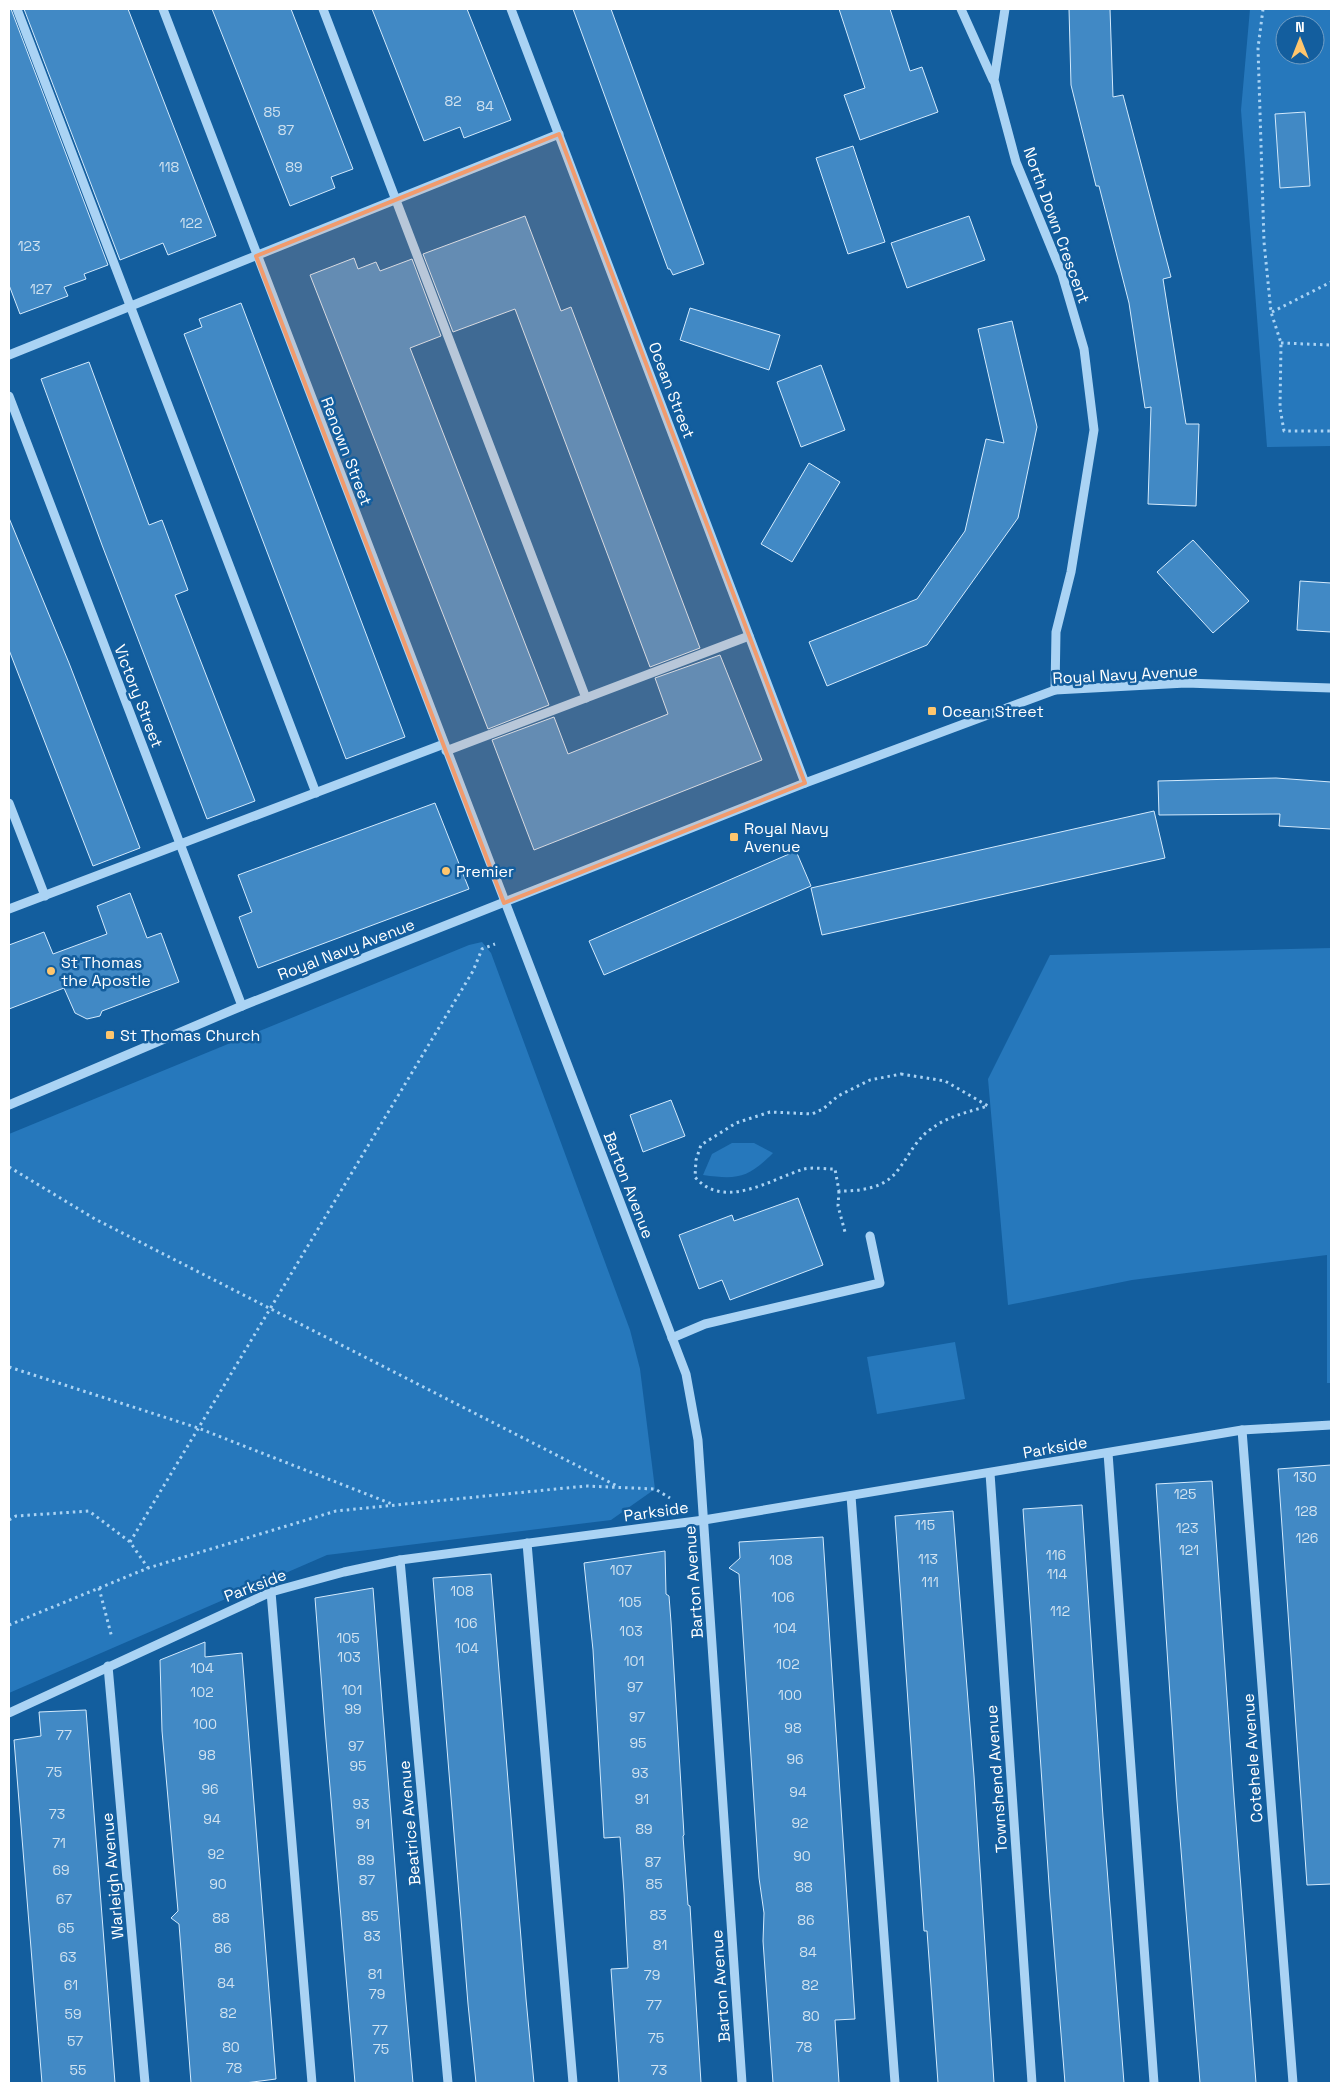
<svg xmlns="http://www.w3.org/2000/svg" width="1340" height="2092" font-family="'Space Grotesk',sans-serif">
<style>
.green{fill:#2678bc;fill-rule:evenodd}
.building{fill:#4189c5;stroke:#d3eafd}
.lines{fill:none;stroke-linecap:round;stroke-linejoin:round}
.path{stroke:#aad3f4;stroke-width:3;stroke-dasharray:2.5 4;stroke-linecap:butt}
.minor{stroke:#aad3f4;stroke-width:9}
.marked{fill:#f19b6d;fill-opacity:0.2;stroke:#f19b6d;stroke-width:4;stroke-linejoin:round}
.poi-dot{fill:#ffc66d;stroke:#135e9e;stroke-width:2}
.labels{text-anchor:middle;stroke-width:5;stroke-linejoin:round;paint-order:stroke}
.number-label{font-size:14px;fill:#d0e2f0}
.street-label{font-size:16px;fill:#fff;stroke:#135e9e}
.poi-label{font-size:16px;fill:#fff;stroke:#135e9e;text-anchor:start}
</style>
<rect width="100%" height="100%" fill="#135e9e"/>
<g class="green">
<path d="M1250,9h81v437l-64,1 -26,-337zM1285,25h30v30h-30z"/>
<path d="M482,942l9,11 139,377 10,39 15,120 -44,31 -284,35 -318,138v-559l460,-189z"/>
<path d="M1331,948v435h-4v-128l-195,25 -124,25 -20,-226 62,-124z"/>
<path d="M732,1143h22l19,10c-25,25 -35,27 -70,22l9,-21z"/>
<path d="M955,1342l10,57 -88,15 -10,-57z"/>
</g>
<g class="building">
<path d="M9,9h2l97,256 -24,9 2,5 -22,8 4,9 -48,18 -11,-29z"/>
<path d="M24,9h104l88,227 -48,19 -5,-12 -43,17z"/>
<path d="M212,9h79l62,160 -22,8 4,11 -45,18z"/>
<path d="M372,9h95l44,111 -47,18 -4,-11 -36,14z"/>
<path d="M573,9h38l93,255 -31,11 -3,-6h-2z"/>
<path d="M839,9h51l20,62 12,-4 16,45 -78,28 -16,-45 21,-7z"/>
<path d="M1069,9h41l3,88 10,-2 48,182 -8,2 23,145h13l-3,82 -48,-2 3,-97 -6,1 -16,-105 -30,-117h-3l-25,-101z"/>
<path d="M1305,112l5,74 -30,2 -5,-74z"/>
<path d="M853,146l32,96 -37,12 -32,-96z"/>
<path d="M525,216l36,95 10,-4 129,341 -50,19 -135,-358 -62,23 -30,-78z"/>
<path d="M969,216l16,44 -78,28 -16,-45z"/>
<path d="M354,258l4,11 18,-7 4,9 32,-12 29,77 -31,12 139,357 -61,24 -178,-454z"/>
<path d="M241,303l164,434 -59,22 -162,-425 18,-7 -3,-8z"/>
<path d="M690,308l90,27 -11,35 -89,-30z"/>
<path d="M1012,321l25,106 -19,91 -91,127 -100,41 -18,-44 108,-43 48,-68 21,-92 18,4 -26,-114z"/>
<path d="M89,362l60,163 13,-5 26,70 -13,5 80,206 -48,18 -105,-274 -61,-166z"/>
<path d="M821,365l24,65 -44,17 -24,-65z"/>
<path d="M809,463l31,19 -48,80 -31,-18z"/>
<path d="M9,518l60,145 71,185 -47,18 -84,-216z"/>
<path d="M1193,540l56,61 -36,32 -56,-61z"/>
<path d="M1300,581l31,2v49l-34,-2z"/>
<path d="M720,655l42,105 -228,90 -42,-110 62,-23 14,37 100,-40 -13,-36z"/>
<path d="M1276,778l55,4v47l-52,-3 1,-12 -121,1 -1,-34z"/>
<path d="M435,803l34,86 -211,79 -19,-51 13,-5 -14,-37z"/>
<path d="M1154,811l11,47 -343,77 -11,-47z"/>
<path d="M796,851l15,35 -207,89 -15,-34z"/>
<path d="M130,893l17,45 14,-5 18,49 -77,29 -2,5 -13,3 -12,-6 -11,-25 -55,21v-64l35,-13 9,22 54,-20 -10,-28z"/>
<path d="M671,1100l14,36 -42,16 -13,-37z"/>
<path d="M798,1198l25,67 -93,35 -8,-20 -23,9 -20,-54 53,-20 2,6z"/>
<path d="M1331,1465v419l-24,1 -29,-416z"/>
<path d="M1212,1481l22,316 22,286h-56l-23,-282 -21,-317z"/>
<path d="M1082,1505l21,312 21,266h-59l-15,-185 -27,-389z"/>
<path d="M953,1511l21,265 20,307h-56l-11,-152h-3l-29,-415z"/>
<path d="M823,1537l32,482 -20,1 4,63h-66l-10,-142 1,-28 -5,-35 -20,-304 -10,-6 11,-10 -1,-16z"/>
<path d="M665,1551l1,43 3,2 2,26 13,213 -1,1 5,69 2,1 11,177h-82l-8,-114 17,-1 -4,-75 -4,-56 -16,1 -11,-188 -9,-87z"/>
<path d="M491,1574l35,425 8,84h-58l-8,-79 -35,-426z"/>
<path d="M373,1588l31,392 9,103h-58l-30,-355 -10,-130z"/>
<path d="M205,1642v15l37,-4 34,426 -31,4h-54l-12,-159 -8,-6 7,-7 -16,-180 -2,-71z"/>
<path d="M86,1710l29,373h-73l-28,-343 27,-4 -2,-24z"/>
</g>
<g class="lines">
<g class="path">
<path d="M1263,9l-5,39 6,194 7,70 10,31 -1,65 4,23h47"/>
<path d="M1272,312l59,-30"/>
<path d="M1281,343l50,2"/>
<path d="M901,1074l44,7 43,25c-20,6 -40,10 -57,23 -15,10 -22,27 -33,41 -14,19 -38,21 -59,21l-4,-22c-10,0 -22,-2 -31,0 -33,10 -80,42 -109,8l1,-17 5,-15 35,-22 34,-11 42,2 11,-5 15,-13 32,-16z"/>
<path d="M9,1167l86,52 522,267"/>
<path d="M839,1191l-1,15 7,26"/>
<path d="M9,1367l189,61 194,76"/>
<path d="M9,1520l7,-4 73,-5 41,31 18,26"/>
<path d="M130,1542l343,-571 9,-22 13,-5"/>
<path d="M99,1588l13,50"/>
<path d="M9,1625l139,-57 188,-57 250,-25 69,3 15,9"/>
</g>
<g class="minor">
<path d="M17,9l299,784"/>
<path d="M163,9l523,1365 12,66 44,643"/>
<path d="M323,9l263,689"/>
<path d="M511,9l294,774"/>
<path d="M961,9l32,71"/>
<path d="M1005,9l-11,71 22,82 46,112 22,75 10,81 -23,142 -15,60 -1,58"/>
<path d="M9,355l550,-221"/>
<path d="M9,396l233,610"/>
<path d="M446,751l303,-115"/>
<path d="M9,803l36,93"/>
<path d="M9,909l435,-165"/>
<path d="M9,1105l233,-99 563,-223 250,-93 131,-7 145,5"/>
<path d="M672,1338l33,-14 175,-41 -10,-47"/>
<path d="M1242,1430l51,653"/>
<path d="M1108,1453l46,630"/>
<path d="M990,1473l42,610"/>
<path d="M851,1496l44,587"/>
<path d="M527,1543l46,540"/>
<path d="M400,1560l48,523"/>
<path d="M271,1592l41,491"/>
<path d="M108,1666l37,417"/>
<path d="M9,1713l262,-121 73,-20 56,-12 304,-40 538,-90 89,-5"/>
</g>
</g>
<path class="marked" d="M559,134l246,649 -301,120 -248,-647z"/>
<g class="poi-dot">
<rect x="927" y="706" width="10" height="10" rx="2.5"/>
<rect x="729" y="832" width="10" height="10" rx="2.5"/>
<circle cx="446" cy="871" r="5"/>
<circle cx="51" cy="971" r="5"/>
<rect x="105" y="1030" width="10" height="10" rx="2.5"/>
</g>
<g class="labels">
<g class="number-label">
<text x="453" y="106">82</text>
<text x="485" y="111">84</text>
<text x="272" y="117">85</text>
<text x="286" y="135">87</text>
<text x="169" y="172">118</text>
<text x="294" y="172">89</text>
<text x="191" y="228">122</text>
<text x="29" y="251">123</text>
<text x="41" y="294">127</text>
<text x="1305" y="1482">130</text>
<text x="1185" y="1499">125</text>
<text x="1306" y="1516">128</text>
<text x="925" y="1530">115</text>
<text x="1187" y="1533">123</text>
<text x="1307" y="1543">126</text>
<text x="1189" y="1555">121</text>
<text x="1056" y="1560">116</text>
<text x="928" y="1564">113</text>
<text x="781" y="1565">108</text>
<text x="621" y="1575">107</text>
<text x="1057" y="1579">114</text>
<text x="930" y="1587">111</text>
<text x="462" y="1596">108</text>
<text x="783" y="1602">106</text>
<text x="630" y="1607">105</text>
<text x="1060" y="1616">112</text>
<text x="466" y="1628">106</text>
<text x="785" y="1633">104</text>
<text x="631" y="1636">103</text>
<text x="348" y="1643">105</text>
<text x="467" y="1653">104</text>
<text x="349" y="1662">103</text>
<text x="634" y="1666">101</text>
<text x="788" y="1669">102</text>
<text x="202" y="1673">104</text>
<text x="635" y="1692">97</text>
<text x="352" y="1695">101</text>
<text x="202" y="1697">102</text>
<text x="790" y="1700">100</text>
<text x="353" y="1714">99</text>
<text x="637" y="1722">97</text>
<text x="205" y="1729">100</text>
<text x="793" y="1733">98</text>
<text x="64" y="1740">77</text>
<text x="638" y="1748">95</text>
<text x="356" y="1751">97</text>
<text x="207" y="1760">98</text>
<text x="795" y="1764">96</text>
<text x="358" y="1771">95</text>
<text x="54" y="1777">75</text>
<text x="640" y="1778">93</text>
<text x="210" y="1794">96</text>
<text x="798" y="1797">94</text>
<text x="642" y="1804">91</text>
<text x="361" y="1809">93</text>
<text x="57" y="1819">73</text>
<text x="212" y="1824">94</text>
<text x="800" y="1828">92</text>
<text x="363" y="1829">91</text>
<text x="644" y="1834">89</text>
<text x="59" y="1848">71</text>
<text x="216" y="1859">92</text>
<text x="802" y="1861">90</text>
<text x="366" y="1865">89</text>
<text x="653" y="1867">87</text>
<text x="61" y="1875">69</text>
<text x="367" y="1885">87</text>
<text x="218" y="1889">90</text>
<text x="654" y="1889">85</text>
<text x="804" y="1892">88</text>
<text x="64" y="1904">67</text>
<text x="658" y="1920">83</text>
<text x="370" y="1921">85</text>
<text x="221" y="1923">88</text>
<text x="806" y="1925">86</text>
<text x="66" y="1933">65</text>
<text x="372" y="1941">83</text>
<text x="660" y="1950">81</text>
<text x="223" y="1953">86</text>
<text x="808" y="1957">84</text>
<text x="68" y="1962">63</text>
<text x="375" y="1979">81</text>
<text x="652" y="1980">79</text>
<text x="226" y="1988">84</text>
<text x="71" y="1990">61</text>
<text x="810" y="1990">82</text>
<text x="377" y="1999">79</text>
<text x="654" y="2010">77</text>
<text x="228" y="2018">82</text>
<text x="73" y="2019">59</text>
<text x="811" y="2021">80</text>
<text x="380" y="2035">77</text>
<text x="656" y="2043">75</text>
<text x="75" y="2046">57</text>
<text x="231" y="2052">80</text>
<text x="804" y="2052">78</text>
<text x="381" y="2054">75</text>
<text x="234" y="2073">78</text>
<text x="78" y="2075">55</text>
<text x="659" y="2075">73</text>
</g>
<g class="street-label">
<text transform="translate(1057 225) rotate(70)" y="6">North Down Crescent</text>
<text transform="translate(672 390) rotate(69)" y="6">Ocean Street</text>
<text transform="translate(347 451) rotate(69)" y="6">Renown Street</text>
<text transform="translate(1125 674) rotate(-3)" y="6">Royal Navy Avenue</text>
<text transform="translate(139 696) rotate(69)" y="6">Victory Street</text>
<text transform="translate(346 949) rotate(-21)" y="6">Royal Navy Avenue</text>
<text transform="translate(629 1185) rotate(69)" y="6">Barton Avenue</text>
<text transform="translate(1055 1447) rotate(-10)" y="6">Parkside</text>
<text transform="translate(656 1511) rotate(-8)" y="6">Parkside</text>
<text transform="translate(693 1582) rotate(-94)" y="6">Barton Avenue</text>
<text transform="translate(255 1585) rotate(-21)" y="6">Parkside</text>
<text transform="translate(1252 1758) rotate(-94)" y="6">Cotehele Avenue</text>
<text transform="translate(996 1779) rotate(-94)" y="6">Townshend Avenue</text>
<text transform="translate(409 1823) rotate(-95)" y="6">Beatrice Avenue</text>
<text transform="translate(112 1876) rotate(-95)" y="6">Warleigh Avenue</text>
<text transform="translate(720 1986) rotate(-94)" y="6">Barton Avenue</text>
</g>
<g class="poi-label">
<text x="942" y="717">Ocean Street</text>
<text x="744" y="834">Royal Navy<tspan x="744" dy="18">Avenue</tspan></text>
<text x="456" y="877">Premier</text>
<text x="61" y="968">St Thomas<tspan x="61" dy="18">the Apostle</tspan></text>
<text x="120" y="1041">St Thomas Church</text>
</g>
</g>
<rect width="1340" height="2092" fill="none" stroke="#ffffff" stroke-width="20"/>
<g transform="translate(1300 40)"><circle r="24" fill="#135e9e" stroke="#719ec5"/>
<path d="M0-4L9 19L0 12L-9 19Z" fill="#ffc66d"/>
<text y="-8" font-size="14" font-weight="bold" text-anchor="middle" fill="#ffffff">N</text>
</g>
</svg>
